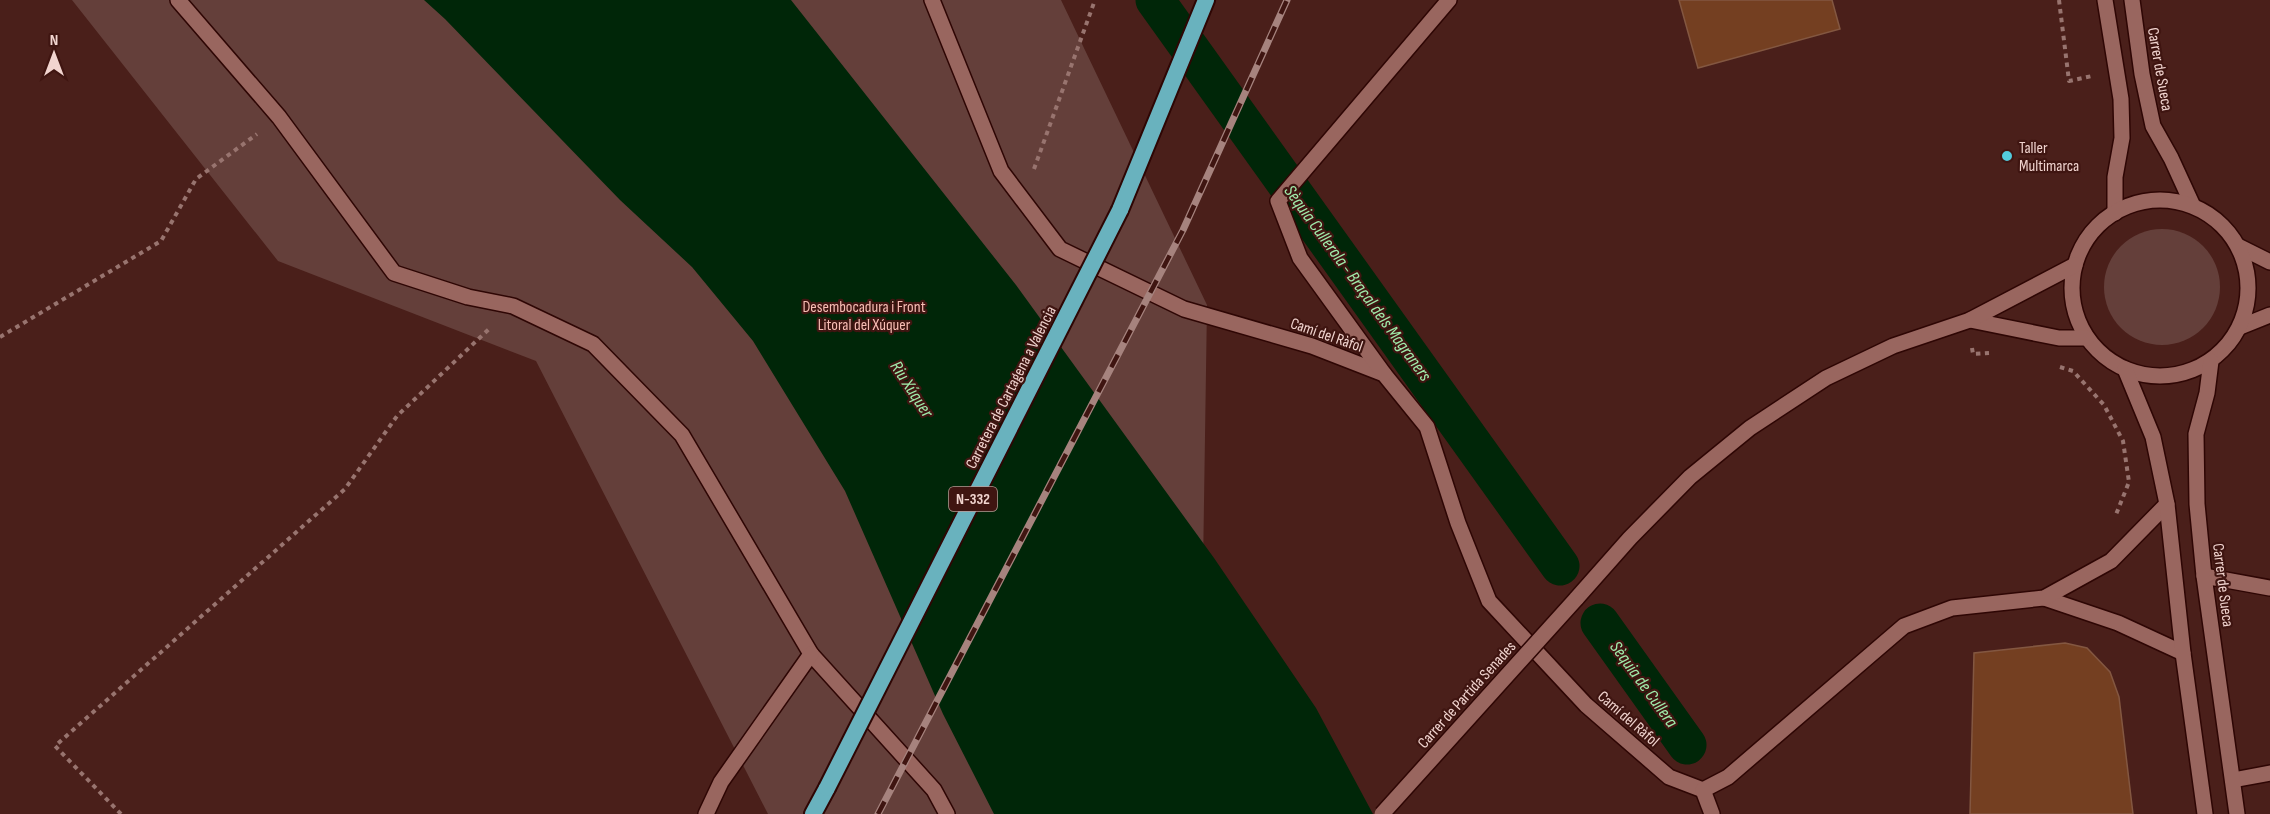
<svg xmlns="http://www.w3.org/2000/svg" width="2270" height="814" font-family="'Sofia Sans Condensed',sans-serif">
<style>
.green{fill:#643f3a}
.water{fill:#002608}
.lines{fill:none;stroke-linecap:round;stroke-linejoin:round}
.canal{stroke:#002608;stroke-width:39}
.building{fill:#743f21;stroke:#835741;stroke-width:1.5}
.service-casing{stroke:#2e0604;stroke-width:18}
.minor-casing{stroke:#2e0604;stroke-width:18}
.tertiary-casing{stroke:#2e0604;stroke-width:18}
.trunk-casing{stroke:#2e0604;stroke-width:20}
.path{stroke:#98746f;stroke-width:4;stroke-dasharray:4.5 4.5;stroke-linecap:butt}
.service{stroke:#99665f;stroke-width:15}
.minor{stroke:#99665f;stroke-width:15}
.tertiary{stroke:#99665f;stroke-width:15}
.trunk{stroke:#69b2be;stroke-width:16}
.rail-casing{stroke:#a6837e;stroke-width:7}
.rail{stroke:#3f1511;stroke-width:4.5;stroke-dasharray:14;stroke-linecap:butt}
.tertiary-bridge-casing{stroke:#2e0604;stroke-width:18;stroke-linecap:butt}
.trunk-bridge-casing{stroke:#2e0604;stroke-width:20;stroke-linecap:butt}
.tertiary-bridge{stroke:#99665f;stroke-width:15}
.trunk-bridge{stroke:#69b2be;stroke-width:16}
.poi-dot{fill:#53cbdc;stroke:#3f1511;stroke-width:2}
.labels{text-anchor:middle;stroke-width:4.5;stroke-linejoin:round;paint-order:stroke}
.shield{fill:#3f1511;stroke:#bc9b96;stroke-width:1.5}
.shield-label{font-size:15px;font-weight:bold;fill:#f1d4cf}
.street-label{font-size:16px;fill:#f1d4cf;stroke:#3f1511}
.poi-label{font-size:16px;fill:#f1d4cf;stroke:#3f1511;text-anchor:start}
.park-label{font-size:16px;fill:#f7bdb4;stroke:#3f1511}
.water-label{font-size:18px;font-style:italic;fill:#a0ecab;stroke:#3f1511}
</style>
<rect width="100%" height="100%" fill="#4a1f1a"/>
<g class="green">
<path d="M72,0h989l146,305 -4,263 127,246h-562l-232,-453 -258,-100z"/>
<circle cx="2162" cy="287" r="58"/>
</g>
<path class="water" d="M424,0h367l225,285 198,273 102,150 57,106h-379l-51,-100 -98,-223 -92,-150 -61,-74 -72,-67 -175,-181z"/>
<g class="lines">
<g class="canal">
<path d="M1155,0l405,566"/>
<path d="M1600,623l87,122"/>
</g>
</g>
<g class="building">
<path d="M1679,0h153l8,29 -142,39z"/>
<path d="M2065,643l22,5 23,24 9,25 14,117h-163l4,-161z"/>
</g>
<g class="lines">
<g class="service-casing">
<g id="service">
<path d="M2204,576l66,12"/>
<path d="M2233,780l37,-7"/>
</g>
</g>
<g class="minor-casing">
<g id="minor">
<path d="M178,0l101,117 115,156 74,24 45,9 80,38 89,91 129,219 123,136 13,24"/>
<path d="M932,0l69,171 59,78 124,60 128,37 72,28 43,53 31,96 31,78 97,104 83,72 34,13"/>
<path d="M2238,246l32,16"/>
<path d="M2240,327l30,-12"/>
<path d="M1384,374l-84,-116 -22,-57 171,-201"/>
<path d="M2044,598l74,25 65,30"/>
<path d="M1703,790l25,-13 176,-151 48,-18 92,-10 67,-37 56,-57"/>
<path d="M1703,790l9,24"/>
<path d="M706,814l15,-32 90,-128"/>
</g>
</g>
<g class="tertiary-casing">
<g id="tertiary">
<path d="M2105,0l16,99 1,39 -7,39v36"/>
<path d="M2132,0l10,74 11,52 18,32 22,48"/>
<circle cx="2160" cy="288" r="88"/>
<path d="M1970,320l89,18h28"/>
<path d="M2211,361l-4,32 -11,41 1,70 7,72 33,238"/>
<path d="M2125,369l28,68 14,67 16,149 22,161"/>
<path d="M1576,599l54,-61 60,-61 60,-49 76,-50 67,-32 77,-26 105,-55"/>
</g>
</g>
<g class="trunk-casing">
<g id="trunk">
<path d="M1120,210l86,-210"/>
<path d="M813,814l14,-26"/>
</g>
</g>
<g class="path">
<path d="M2059,0l10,81 23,-5"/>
<path d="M1034,169l61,-169"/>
<path d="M0,337l161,-96 35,-62 61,-45"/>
<path d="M1972,348l1,6 16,-1"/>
<path d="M2060,367l13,4 31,34 19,36 6,41 -14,35"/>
<path d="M121,814l-66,-68 290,-257 52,-73 92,-87"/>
</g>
<use href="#service" class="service"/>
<use href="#minor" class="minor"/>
<use href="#tertiary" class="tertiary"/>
<use href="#trunk" class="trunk"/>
<g class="rail-casing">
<path id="rail" d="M878,814l305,-584 104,-230"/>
</g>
<use href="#rail" class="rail"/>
<g class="tertiary-bridge-casing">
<path id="tertiary-bridge" d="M1382,814l194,-215"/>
</g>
<g class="trunk-bridge-casing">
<path id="trunk-bridge" d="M827,788l293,-578"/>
</g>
<use href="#tertiary-bridge" class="tertiary-bridge"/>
<use href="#trunk-bridge" class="trunk-bridge"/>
</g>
<circle class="poi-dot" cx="2007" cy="156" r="6"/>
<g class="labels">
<rect class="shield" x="949" y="487" width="48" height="24" rx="4.5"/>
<g class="shield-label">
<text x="973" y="504">N-332</text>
</g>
<g class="street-label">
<text transform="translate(2161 69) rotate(80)" y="6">Carrer de Sueca</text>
<text transform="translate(1327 334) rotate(19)" y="6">Camí del Ràfol</text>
<text transform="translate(1010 387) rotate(-63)" y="6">Carretera de Cartagena a Valencia</text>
<text transform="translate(2224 585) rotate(83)" y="6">Carrer de Sueca</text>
<text transform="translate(1466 694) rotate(-48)" y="6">Carrer de Partida Senades</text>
<text transform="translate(1629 718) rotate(41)" y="6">Camí del Ràfol</text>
</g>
<g class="poi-label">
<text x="2019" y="153">Taller<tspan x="2019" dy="18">Multimarca</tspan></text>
</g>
<g class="park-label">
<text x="864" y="312">Desembocadura i Front<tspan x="864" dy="18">Litoral del Xúquer</tspan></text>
</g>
<g class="water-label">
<text transform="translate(1358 283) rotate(54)" y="6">Sèquia Cullerola - Braçal dels Magraners</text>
<text transform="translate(912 389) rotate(57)" y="6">Riu Xúquer</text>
<text transform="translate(1644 684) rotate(54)" y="6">Sèquia de Cullera</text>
</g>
</g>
<g transform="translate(54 54)" stroke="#3f1511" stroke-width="4.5" paint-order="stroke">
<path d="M0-4.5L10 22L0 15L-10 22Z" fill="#f1d4cf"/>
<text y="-9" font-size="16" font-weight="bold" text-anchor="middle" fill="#f1d4cf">N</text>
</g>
</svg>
